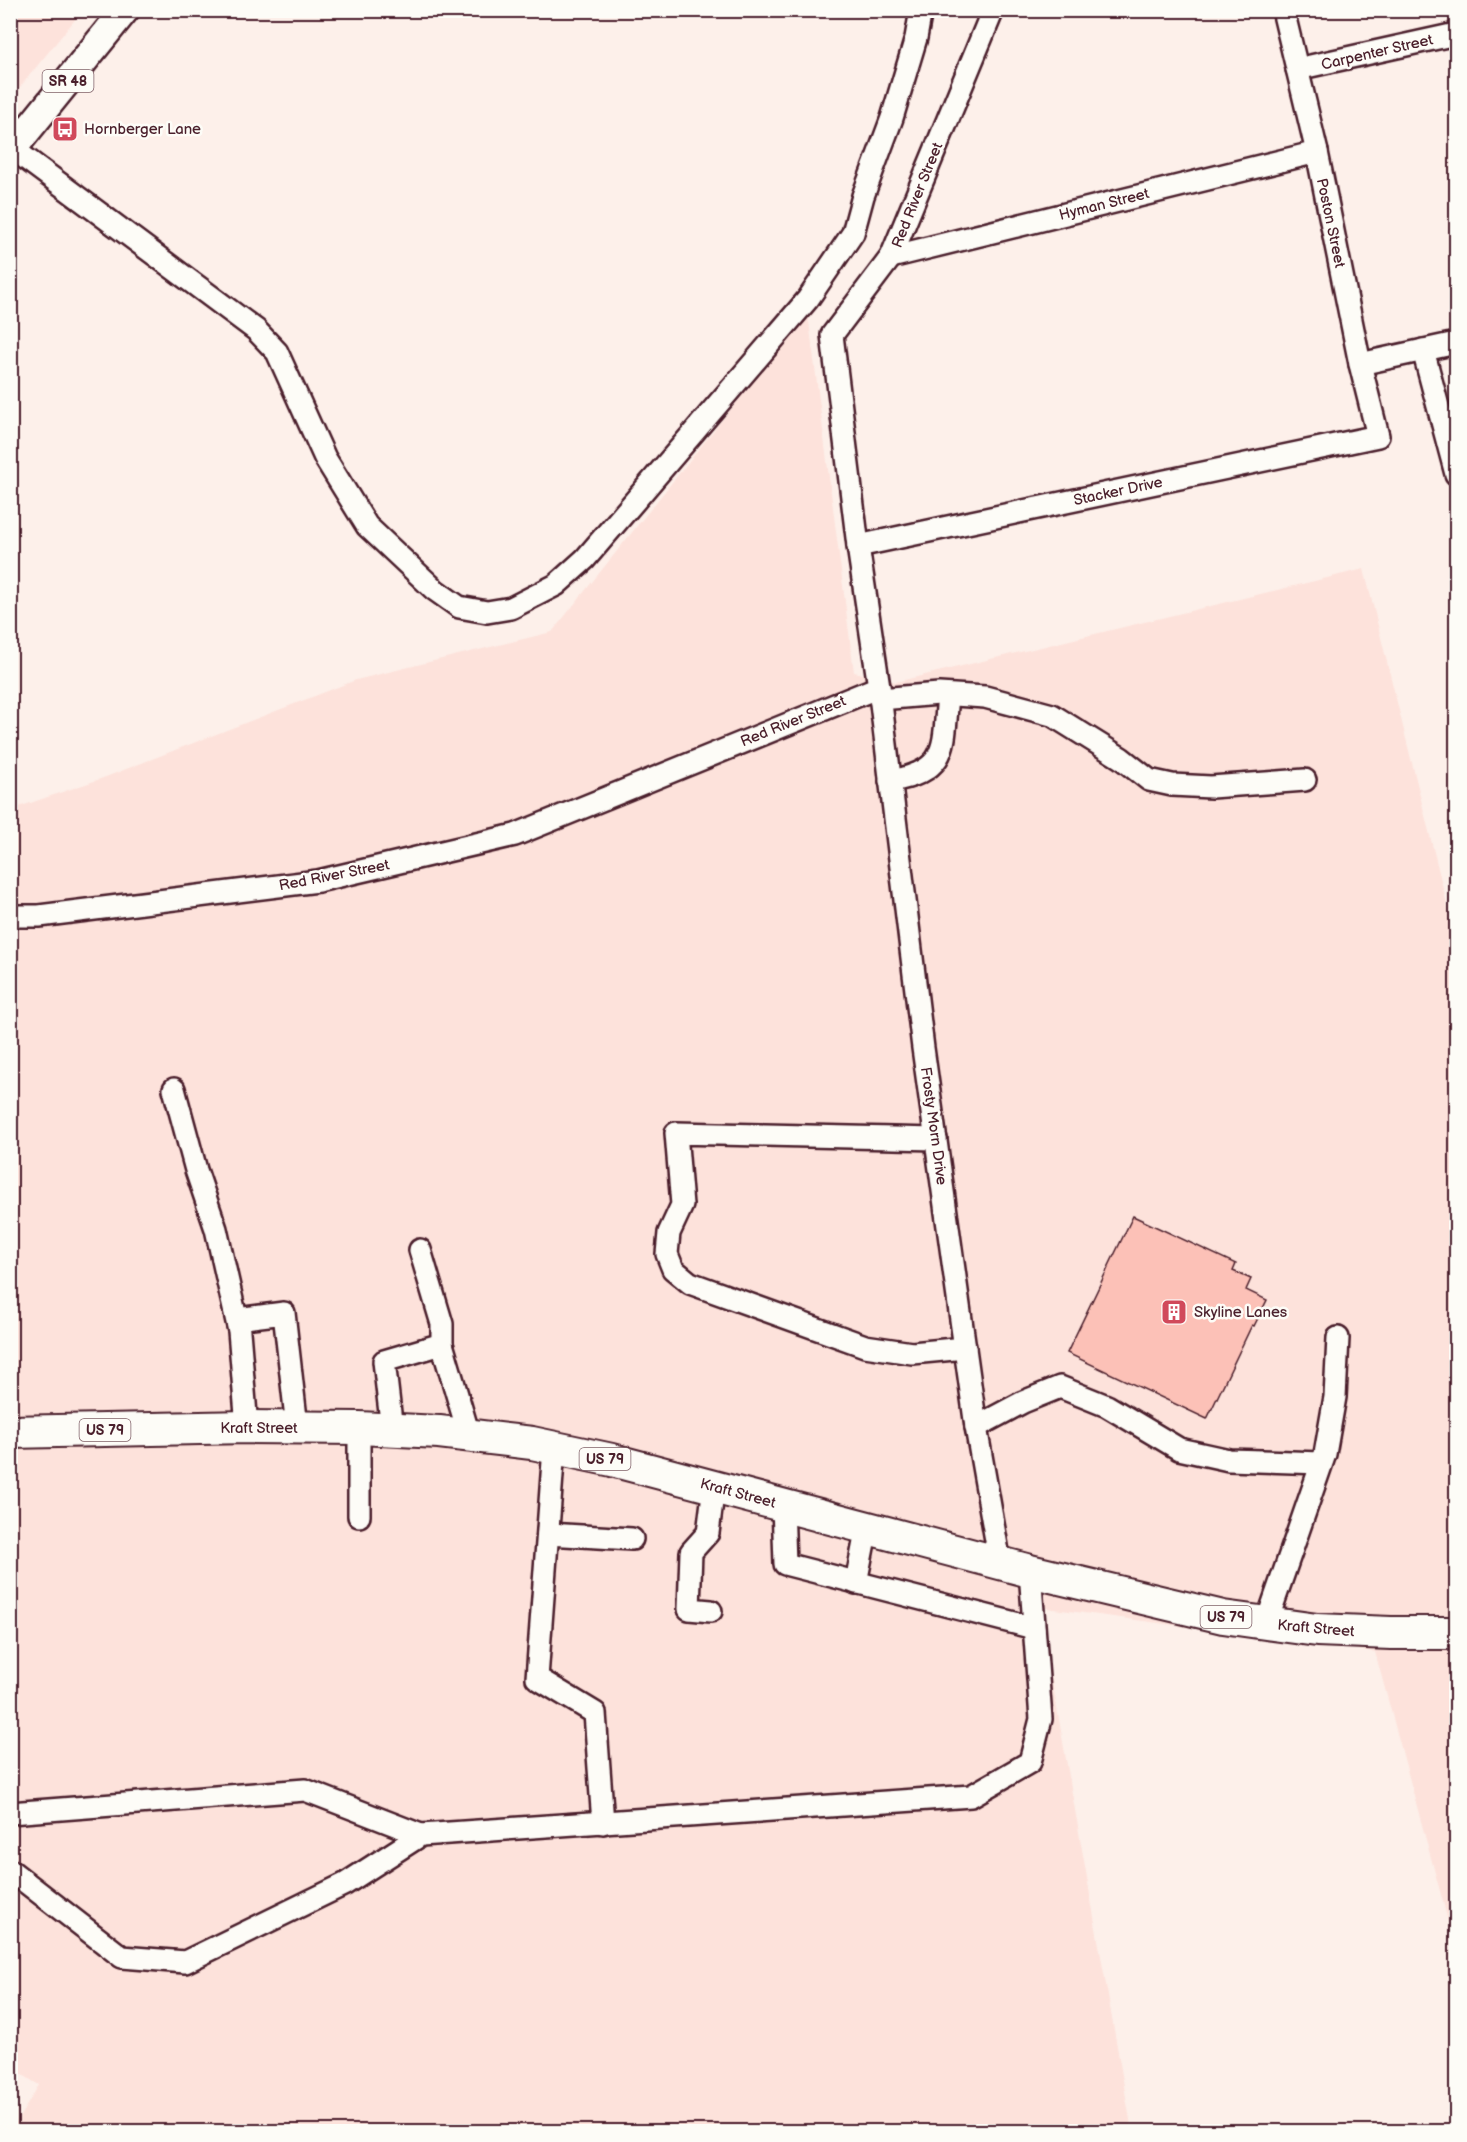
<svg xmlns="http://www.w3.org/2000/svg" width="1467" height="2142" font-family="'Balsamiq Sans',sans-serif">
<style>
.built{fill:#fde2db}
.building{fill:#fcc1b7;stroke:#4a1f2b;stroke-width:1.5}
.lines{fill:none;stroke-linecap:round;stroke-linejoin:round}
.minor-casing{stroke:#4a1f2b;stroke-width:26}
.major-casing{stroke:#4a1f2b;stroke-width:32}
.highway-casing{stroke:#4a1f2b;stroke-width:36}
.minor{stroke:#fdfcf7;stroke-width:21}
.major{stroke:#fdfcf7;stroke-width:27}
.highway{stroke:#fdfcf7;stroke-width:32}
.labels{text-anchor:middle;stroke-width:5;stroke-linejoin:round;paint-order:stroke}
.shield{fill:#fdfcf7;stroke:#806168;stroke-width:1.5}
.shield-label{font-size:14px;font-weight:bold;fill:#4a1f2b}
.street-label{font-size:15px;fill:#4a1f2b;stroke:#fdfcf7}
.poi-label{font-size:15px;fill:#4a1f2b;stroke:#fdfcf7;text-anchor:start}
</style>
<rect width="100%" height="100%" fill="#fdf0ea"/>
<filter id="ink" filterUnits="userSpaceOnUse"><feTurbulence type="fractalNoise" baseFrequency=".0167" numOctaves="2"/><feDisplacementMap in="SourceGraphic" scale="12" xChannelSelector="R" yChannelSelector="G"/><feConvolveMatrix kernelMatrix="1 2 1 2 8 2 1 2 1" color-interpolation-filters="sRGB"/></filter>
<g filter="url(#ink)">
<g class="built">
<path d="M11,10l71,1 -71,87 -1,-87z"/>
<path d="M808,313l46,359 42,10 468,-113 92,372v1009l-81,-298 -336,-45 93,524h-1121l28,-46 -29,-18v-1257l93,-32 253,-98 196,-48z"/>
</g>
<path class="building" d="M1133,1216l103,48 -3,7 18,8 -5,11 21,10 -13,26 -2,-1 -45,94 -140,-66z"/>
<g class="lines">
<g class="minor-casing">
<g id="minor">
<path d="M993,10l-102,247 -59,78 26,211 21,141 44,361 53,379 24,136"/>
<path d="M1297,69l159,-35"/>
<path d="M13,149l243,181 21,22 48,106 42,68 68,64 24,17 28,5 24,-4 45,-23 29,-26 223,-260 45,-66 10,-37 29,-78 24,-80 5,-28"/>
<path d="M891,257l426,-105"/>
<path d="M1423,350l33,124"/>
<path d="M1360,364l96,-21"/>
<path d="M858,546l520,-110 -18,-72 -43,-212 -34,-142"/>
<path d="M880,699l59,-5 46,3 67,18 69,43 28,22 23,5 39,2 94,-7"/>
<path d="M890,781c60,-10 53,-35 58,-86"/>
<path d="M10,916h29l279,-35 197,-46 364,-148"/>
<path d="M174,1089l22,81 20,59 23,102 8,96"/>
<path d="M936,1139l-260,-6 6,72 -13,28 -2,21 6,15 17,14 175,63 47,7 53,-5"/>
<path d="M420,1250l22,74v20"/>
<path d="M237,1319l47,-6 13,114"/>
<path d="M976,1427l47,-25 37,-15 47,19 72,43 50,11 92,3"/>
<path d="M392,1430l-8,-69 58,-17 27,91"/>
<path d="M554,1448l-17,230 58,35 8,110"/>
<path d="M783,1504l2,60 249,64"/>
<path d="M359,1516v-88"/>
<path d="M548,1534l84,5"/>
<path d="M856,1583l11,-56"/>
<path d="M711,1611l-22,-2 2,-57 17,-19 6,-47"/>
<path d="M1266,1624l59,-170 10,-57 3,-59"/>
<path d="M10,1813l295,-23 116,45"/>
<path d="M10,1870l112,87 63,5 160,-78 76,-49 550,-39 59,-34 11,-43 -11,-148"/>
</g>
</g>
<g class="major-casing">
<path id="major" d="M10,152l115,-142"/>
</g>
<g class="highway-casing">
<path id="highway" d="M10,1432l237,-5 112,1 80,4 93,11 80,17 418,111 193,46 94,13 74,3h65"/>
</g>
<use href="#minor" class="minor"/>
<use href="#major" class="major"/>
<use href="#highway" class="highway"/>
</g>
</g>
<defs>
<g id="bus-square" transform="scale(1.35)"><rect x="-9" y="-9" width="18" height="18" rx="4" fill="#d1495b" stroke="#fdfcf7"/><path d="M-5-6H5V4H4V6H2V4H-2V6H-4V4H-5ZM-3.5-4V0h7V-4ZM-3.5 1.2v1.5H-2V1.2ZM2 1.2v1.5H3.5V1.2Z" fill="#fff"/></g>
<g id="building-square" transform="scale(1.35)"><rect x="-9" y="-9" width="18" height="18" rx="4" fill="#d1495b" stroke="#fdfcf7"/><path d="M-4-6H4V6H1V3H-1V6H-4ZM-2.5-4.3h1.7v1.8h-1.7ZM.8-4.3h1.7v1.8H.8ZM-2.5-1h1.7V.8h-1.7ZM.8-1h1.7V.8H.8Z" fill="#fff"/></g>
</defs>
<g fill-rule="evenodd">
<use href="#bus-square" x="65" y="129"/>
<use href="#building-square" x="1174" y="1312"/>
</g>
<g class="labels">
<g class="shield">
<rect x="42.5" y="70" width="51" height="22" rx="4.5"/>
<rect x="79.5" y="1419" width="51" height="22" rx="4.5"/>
<rect x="579.5" y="1448" width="51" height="22" rx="4.5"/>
<rect x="1200.5" y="1606" width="51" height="22" rx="4.5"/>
</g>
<g class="shield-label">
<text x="68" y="86">SR 48</text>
<text x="105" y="1435">US 79</text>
<text x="605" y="1464">US 79</text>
<text x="1226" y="1622">US 79</text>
</g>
<g class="street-label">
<text transform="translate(1377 52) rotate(-13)" y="5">Carpenter Street</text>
<text transform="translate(917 195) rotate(-68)" y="5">Red River Street</text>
<text transform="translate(1104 204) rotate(-14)" y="5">Hyman Street</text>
<text transform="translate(1331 223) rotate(78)" y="5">Poston Street</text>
<text transform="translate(1118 491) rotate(-12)" y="5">Stacker Drive</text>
<text transform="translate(793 721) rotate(-22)" y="5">Red River Street</text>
<text transform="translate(334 875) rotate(-11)" y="5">Red River Street</text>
<text transform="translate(934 1126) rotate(82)" y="5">Frosty Morn Drive</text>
<text x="259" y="1433">Kraft Street</text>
<text transform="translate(738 1493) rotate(15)" y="5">Kraft Street</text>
<text transform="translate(1316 1628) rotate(5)" y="5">Kraft Street</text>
</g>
<g class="poi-label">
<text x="84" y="134">Hornberger Lane</text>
<text x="1194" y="1317">Skyline Lanes</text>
</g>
</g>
<rect width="1467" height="2142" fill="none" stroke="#fdfcf7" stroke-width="36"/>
<rect x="18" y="18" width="1431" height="2106" fill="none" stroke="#4a1f2b" stroke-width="2" filter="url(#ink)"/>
</svg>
